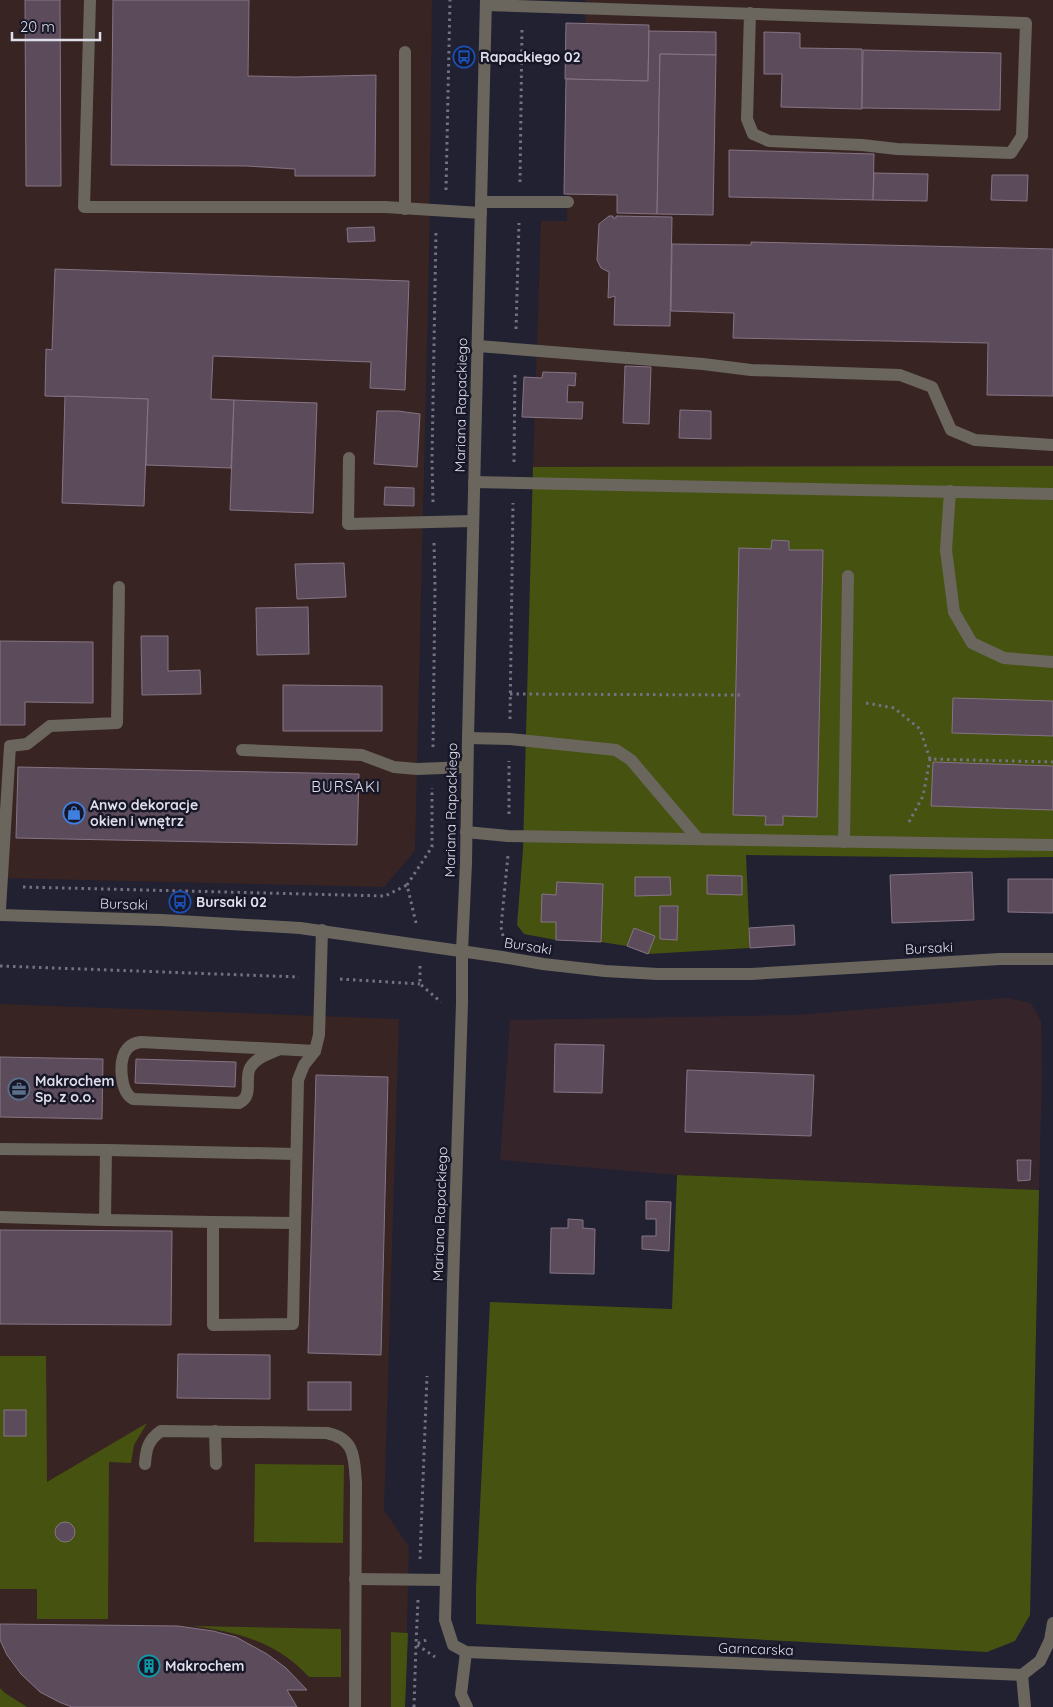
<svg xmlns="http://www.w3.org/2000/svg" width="1053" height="1707" font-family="Quicksand,sans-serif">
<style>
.commercial{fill:#36242b}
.industrial{fill:#382422}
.green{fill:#46520f}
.building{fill:#5c4c5b;stroke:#857485}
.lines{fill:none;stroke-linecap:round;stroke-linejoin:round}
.path{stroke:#727281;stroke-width:3;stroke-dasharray:2.5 4;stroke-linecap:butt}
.minor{stroke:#6a665d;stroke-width:12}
.labels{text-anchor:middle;stroke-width:5;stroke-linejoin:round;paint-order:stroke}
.poi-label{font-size:14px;font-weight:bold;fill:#dedfeb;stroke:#181728;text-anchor:start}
.street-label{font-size:14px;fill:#dedfeb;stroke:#181728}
.neighbourhood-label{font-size:15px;letter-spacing:1px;fill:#dedfeb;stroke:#181728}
</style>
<rect width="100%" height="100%" fill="#212132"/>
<path class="commercial" d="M1007,998l24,5 10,18 1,51 -3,118 -362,-15 -177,-15 10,-140 285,-5z"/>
<g class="industrial">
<path d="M0,0h432l-3,261 -14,590 -31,36 -384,-9z"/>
<path d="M586,0h467v475l-520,-8 8,-246h26l3,-188h15z"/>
<path d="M0,1004l399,15 -15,491 25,37 -4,160h-405v-190l46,-160 -46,-1z"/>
</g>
<g class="green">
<path d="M1053,466v391l-68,1 -239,-3 4,93 -102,6 -21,-8 -26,-4 -45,-2 -32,-6 -7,-9 6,-75 10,-383z"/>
<path d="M677,1175l362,15 -9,425 -15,26 -28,11 -511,-28v-36l14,-286 182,7z"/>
<path d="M0,1356h46l1,126 100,-59 -13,22 -3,18 -22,-1 -1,157h-71v-30h-37z"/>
<path d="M255,1464l89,1 -1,78 -89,-1z"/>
<path d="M193,1626l148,3v48h-32c-31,-35 -72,-45 -116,-51z"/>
<path d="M391,1632l17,1 -3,74h-14z"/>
<path d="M0,1688l5,5 22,14h-27z"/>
</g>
<g class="building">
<path d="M25,0h35l1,186h-35z"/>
<path d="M113,0h136l-1,76 47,1 81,-2 -1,101h-80v-7l-49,-3 -135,-1z"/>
<path d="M566,23l83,2 -1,56 -83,-2z"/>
<path d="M649,31l67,1v23l-56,-1 -3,160 -40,-1v-18l-53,-1 2,-115 82,2z"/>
<path d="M764,32l36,1v15l62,1v60l-81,-2 1,-33h-18z"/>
<path d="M863,50l138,3 -1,57 -138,-2z"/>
<path d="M660,54l56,1 -3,160 -56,-1z"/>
<path d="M729,150l145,4 -1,46 -144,-3z"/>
<path d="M874,173l54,1 -1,27 -54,-1z"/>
<path d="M992,175h36l-1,26 -36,-1z"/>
<path d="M609,216h4v2h3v-2l56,1 -2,109 -56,-1 1,-29 -7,2 1,-26 -8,-4 -4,-8 2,-36z"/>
<path d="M374,227l1,14 -27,1 -1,-14z"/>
<path d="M751,242l302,7v147l-66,-1 1,-52 -255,-5 1,-25 -63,-2 1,-67 79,1z"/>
<path d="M55,269l354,12 -4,109 -35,-2 1,-26 -158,-6 -2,43 23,1 -3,68 -85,-3 2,-66 -103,-3 1,-47 6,1z"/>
<path d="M625,366l26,1 -2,57 -26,-1z"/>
<path d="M543,372l33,1 -1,13 -7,-1 -1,17h16l-1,17 -60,-2 2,-40 18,1z"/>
<path d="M65,396l83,3 -4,107 -82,-3z"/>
<path d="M234,400l83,3 -4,110 -83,-3z"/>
<path d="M680,410l31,1v28l-32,-1z"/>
<path d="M377,411h21l22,3 -3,53 -43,-3z"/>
<path d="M385,487l29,1v18l-30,-1z"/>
<path d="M772,540l17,1v9h34l-6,267 -34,-1v9h-18l1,-9 -33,-1 6,-267 32,1z"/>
<path d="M344,563l2,34 -49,2 -2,-35z"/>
<path d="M308,607l1,47 -52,1 -1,-47z"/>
<path d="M141,636h27v35l32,-1 1,24 -59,1z"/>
<path d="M0,641l93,1v61l-68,-1v23h-25z"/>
<path d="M283,685l99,1v45h-99z"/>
<path d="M953,698l100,3v35l-101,-3z"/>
<path d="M933,762l120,4v44l-122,-4z"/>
<path d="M18,767l341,7 -2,71 -341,-7z"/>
<path d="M972,872l2,48 -82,3 -2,-48z"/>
<path d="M707,875l35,1v19l-35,-1z"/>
<path d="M635,877h35l1,18 -36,1z"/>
<path d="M1008,879h45v34l-45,-1z"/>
<path d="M557,882l46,2 -2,58 -45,-2v-18h-15l1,-28 14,1z"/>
<path d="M660,906h18l-1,34 -17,-1z"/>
<path d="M794,925l1,20 -45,3 -1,-20z"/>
<path d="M634,928l21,8 -7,18 -21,-8z"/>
<path d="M555,1044l49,1 -2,48 -48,-1z"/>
<path d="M0,1057l103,2 -1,60 -102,-2z"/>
<path d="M136,1059l100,3 -1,25 -100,-4z"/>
<path d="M687,1070l127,5 -3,61 -126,-4z"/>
<path d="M316,1075l72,2 -7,278 -73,-2z"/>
<path d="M1017,1160h14l-1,20 -12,1z"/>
<path d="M646,1201l25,1 -2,49 -27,-2v-13h14v-17h-10z"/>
<path d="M568,1219l15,1v8l12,1 -1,45 -44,-1 1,-45h17z"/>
<path d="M0,1230l172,1 -1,94 -171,-1z"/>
<path d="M178,1354l92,1v44l-93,-1z"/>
<rect x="308" y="1382" width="43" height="28"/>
<rect x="4" y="1410" width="22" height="26"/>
<circle cx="65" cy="1532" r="10"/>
<path d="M0,1624l178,2 35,5 23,6 31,17 19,14 21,22h-20l10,17h-225l-13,-5 -19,-10 -19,-18 -14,-19 -7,-15z"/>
</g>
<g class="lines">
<g class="path">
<path d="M520,182l2,-154"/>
<path d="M446,190l4,-190"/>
<path d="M516,329l3,-106"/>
<path d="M514,462l1,-91"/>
<path d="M433,502l-1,-42 4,-230"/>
<path d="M510,694l232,1"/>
<path d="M866,703l28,5 26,21 10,30 123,3"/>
<path d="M510,719l3,-216"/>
<path d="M433,747l2,-161 -1,-43"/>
<path d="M509,814v-53"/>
<path d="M909,822l14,-26 7,-37"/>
<path d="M23,887l362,9 22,-11"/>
<path d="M416,923l-9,-38 25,-38v-59"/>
<path d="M503,936l-2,-9 7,-72"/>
<path d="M0,966l299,11"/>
<path d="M420,966v18l21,18"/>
<path d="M340,979l80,5"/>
<path d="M420,1559l7,-183"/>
<path d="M418,1600l-2,44 19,13"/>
<path d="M414,1707l2,-63 13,-5"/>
</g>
<g class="minor">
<path d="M90,0l-6,207h301l96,6"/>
<path d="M486,0l-18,738 -2,125 -4,88v52l-9,280 -7,297 -1,40 8,25 13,7 556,23 18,-14 10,-21 3,-17"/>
<path d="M486,5l540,18 -4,113 -11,17 -114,-4 -35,-4 -93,-4 -16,-7 -6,-15 3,-106"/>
<path d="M481,202h87"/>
<path d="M405,209v-157"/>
<path d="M478,346l225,18 48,6 149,5 32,12 19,43 24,10 78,5"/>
<path d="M349,458l-1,66 125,-3"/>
<path d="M474,482l579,12"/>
<path d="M950,491l-4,59 8,62 18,31 32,15 49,4"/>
<path d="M468,738l42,1 106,11 15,10 67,79"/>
<path d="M242,750l120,5 32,12 23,2 50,-2"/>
<path d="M466,832l42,4 545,9"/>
<path d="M844,842l4,-266"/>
<path d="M0,909l10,-163 17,-2 23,-18 67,-3 2,-136"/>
<path d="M0,915l161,5 139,8 202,29 41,7 62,7 53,3h93l249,-15h53"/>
<path d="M280,1049c-11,5 -24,8 -30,19 -6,11 4,28 -11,35l-106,-4c-13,-7 -15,-39 -6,-50 4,-5 8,-6 14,-7l174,9"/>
<path d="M0,1149l106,1 -1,70 -105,-3"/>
<path d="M106,1150l190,4"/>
<path d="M105,1220l108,2v103l80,-1 5,-244 6,-15 11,-14 4,-16 3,-105"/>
<path d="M213,1222l82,1"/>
<path d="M215,1431l1,33"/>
<path d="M145,1464c1,-15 3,-24 16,-33l166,2c29,6 27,26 29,50l-1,224"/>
<path d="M355,1579l91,1"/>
<path d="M466,1652l-5,42 6,13"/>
<path d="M1022,1675l3,32"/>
</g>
</g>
<defs>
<g id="bus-ring" transform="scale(1.125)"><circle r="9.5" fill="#181728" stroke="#1a4fb4" stroke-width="1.5"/><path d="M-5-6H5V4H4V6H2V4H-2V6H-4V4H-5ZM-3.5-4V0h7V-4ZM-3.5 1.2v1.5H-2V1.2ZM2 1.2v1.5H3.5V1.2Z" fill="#1a4fb4"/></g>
<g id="shop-ring" transform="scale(1.125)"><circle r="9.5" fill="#181728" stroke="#3f7fe0" stroke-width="1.5"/><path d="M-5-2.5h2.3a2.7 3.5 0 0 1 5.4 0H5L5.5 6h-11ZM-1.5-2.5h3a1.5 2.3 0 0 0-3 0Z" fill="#3f7fe0"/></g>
<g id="office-ring" transform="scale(1.125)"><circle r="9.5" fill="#181728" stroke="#5c6f8a" stroke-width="1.5"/><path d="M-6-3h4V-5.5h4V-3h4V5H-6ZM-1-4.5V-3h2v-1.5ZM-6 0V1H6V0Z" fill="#5c6f8a"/></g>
<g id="building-ring" transform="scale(1.125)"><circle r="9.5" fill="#181728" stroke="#0f9aa8" stroke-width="1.5"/><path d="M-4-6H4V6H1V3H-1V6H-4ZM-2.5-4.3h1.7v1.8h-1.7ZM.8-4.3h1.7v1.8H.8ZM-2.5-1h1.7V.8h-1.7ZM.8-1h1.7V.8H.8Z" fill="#0f9aa8"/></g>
</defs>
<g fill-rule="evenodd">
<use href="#bus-ring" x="464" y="57"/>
<use href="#shop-ring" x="74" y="813"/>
<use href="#bus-ring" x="180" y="902"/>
<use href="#office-ring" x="19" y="1089"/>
<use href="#building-ring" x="149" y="1666"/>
</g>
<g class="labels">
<g class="poi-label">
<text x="480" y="62">Rapackiego 02</text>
<text x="90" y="810">Anwo dekoracje<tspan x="90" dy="16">okien i wnętrz</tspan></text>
<text x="196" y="907">Bursaki 02</text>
<text x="35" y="1086">Makrochem<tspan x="35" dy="16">Sp. z o.o.</tspan></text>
<text x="165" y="1671">Makrochem</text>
</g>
<g class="street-label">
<text transform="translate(461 405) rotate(-89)" y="5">Mariana Rapackiego</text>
<text transform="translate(451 810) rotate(-89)" y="5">Mariana Rapackiego</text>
<text transform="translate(124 904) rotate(2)" y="5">Bursaki</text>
<text transform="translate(528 946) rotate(9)" y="5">Bursaki</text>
<text transform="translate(929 948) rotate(-3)" y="5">Bursaki</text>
<text transform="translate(440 1214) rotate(-88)" y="5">Mariana Rapackiego</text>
<text transform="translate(756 1649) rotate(2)" y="5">Garncarska</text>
</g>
<g class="neighbourhood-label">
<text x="346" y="792">BURSAKI</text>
</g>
</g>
<path d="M12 32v8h88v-8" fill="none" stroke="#dedfeb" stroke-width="2.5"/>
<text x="20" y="32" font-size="15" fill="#dedfeb" stroke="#181728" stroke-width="4" paint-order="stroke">20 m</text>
</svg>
